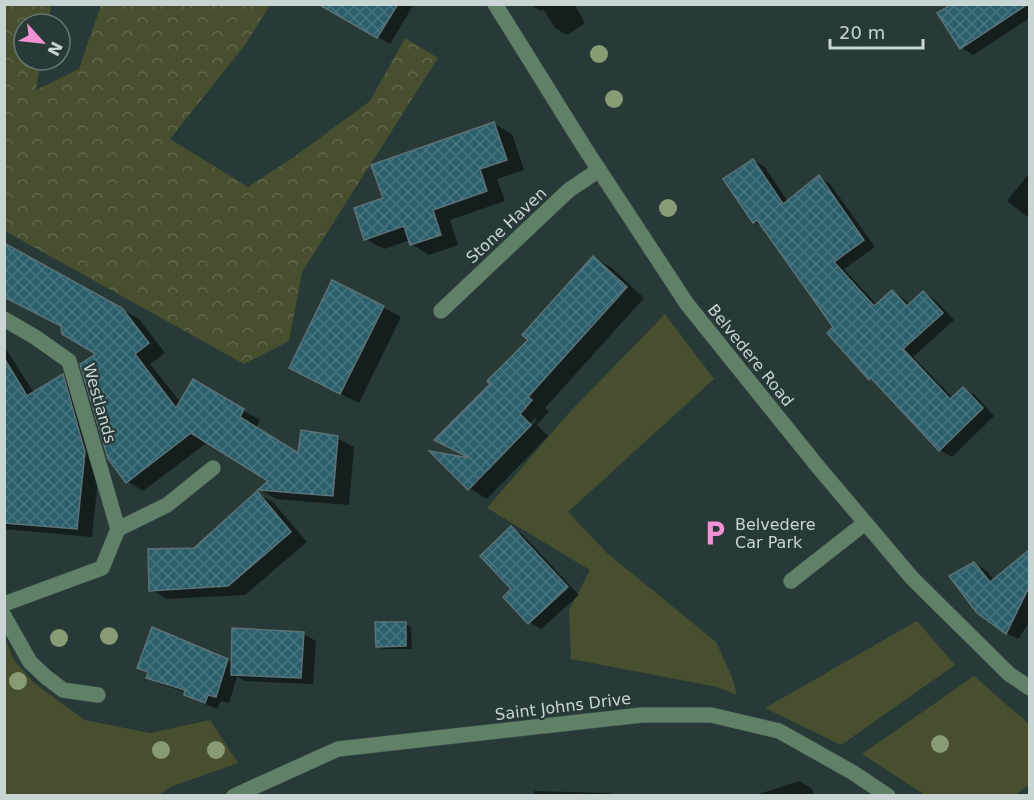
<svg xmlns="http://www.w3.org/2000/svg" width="1034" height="800" font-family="'DejaVu Sans',sans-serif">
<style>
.green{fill:#474f2f}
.forest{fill:url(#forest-crowns)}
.shadow{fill:#0007;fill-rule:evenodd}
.building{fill:url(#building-cross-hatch);stroke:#5d7277;stroke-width:1.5}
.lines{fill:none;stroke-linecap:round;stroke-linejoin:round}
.minor-casing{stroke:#445653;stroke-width:16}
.minor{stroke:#608168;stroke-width:15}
.tree{fill:#889b75}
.labels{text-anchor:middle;stroke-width:4.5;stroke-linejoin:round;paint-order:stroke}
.street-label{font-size:16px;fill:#c9d5d2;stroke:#273a37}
.poi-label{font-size:16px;fill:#c9d5d2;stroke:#273a37;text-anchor:start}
</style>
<defs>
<pattern id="forest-crowns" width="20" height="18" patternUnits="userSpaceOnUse" patternTransform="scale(1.5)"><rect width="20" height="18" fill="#474f2f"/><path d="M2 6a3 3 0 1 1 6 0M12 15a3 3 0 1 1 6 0" fill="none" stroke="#60674c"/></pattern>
<pattern id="building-cross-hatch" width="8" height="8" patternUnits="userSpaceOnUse" patternTransform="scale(1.5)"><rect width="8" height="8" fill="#2a5f6b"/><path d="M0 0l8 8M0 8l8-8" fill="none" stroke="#48757f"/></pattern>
</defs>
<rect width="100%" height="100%" fill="#273a37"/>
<g class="green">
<path d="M665,314l49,65 -146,133 39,41 109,89 16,35 5,18 -20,-8 -146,-28 -2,-49 21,-40 -103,-62 81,-94z"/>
<path d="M917,621l38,44 -114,80 -76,-37z"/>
<path d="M5,638l9,22 20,23 51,37 65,13 60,-13 28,43 -65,23 -15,9h-153z"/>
<path d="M974,676l55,48v61l-14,10h-90l-63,-41z"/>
</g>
<path class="forest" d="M5,4l46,1 -3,19h-24v36h17l-5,30 43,-21 22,-64h169l-25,40 -75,94 78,48 46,-30 76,-56 35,-63 33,20 -136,214 -13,69 -45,23 -239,-133z"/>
<g class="shadow">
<path d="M324,4h90l-24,40 -67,-38z"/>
<path d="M529,4h45l11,19 -18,12 -12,-7 -11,-18 -3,1z"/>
<path d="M954,4h76v14l-57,37 -12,-8z"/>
<path d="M494,124l18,10 12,36 -27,9 8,22 -55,19 8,25 -29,10 -17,-11 -2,-4 -26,9 -18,-10 19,-40z"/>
<path d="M753,160l12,7 23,35 31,-25 11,7 45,63 -31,22 33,36 15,-13 12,7 6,6 14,-12 11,7 19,20 -41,37 40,41 10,-9 12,6 19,21 -42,41 -12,-7 -62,-66 -8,-5 -105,-151 -11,-6z"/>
<path d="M1030,172v47l-23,-18z"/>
<path d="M594,258l18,10 32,30 -99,110 4,3 -12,14 11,11 -61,63 -18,-11 3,-28 20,-76 38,-44zM535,418l2,2 -48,50h-4z"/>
<path d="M383,307l18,10 -42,86 -51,-25z"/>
<path d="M121,309l18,10 26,34 -15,11 31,39 12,-22 67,39 -4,8 44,27 37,-17 17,9 -5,58 -73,-6 -16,-9 11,-10 -63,-38 -65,49 -16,-10 -28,-127 -36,-27z"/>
<path d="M4,346l30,47 29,-17 14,8 23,77 -8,76 -88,-8z"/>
<path d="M257,493l16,9 34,40 -62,53 -78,4 -16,-9z"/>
<path d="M511,528l12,7 56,60 -38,34 -12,-7 -16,-32z"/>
<path d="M1030,552v69l-12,18 -12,-6 -32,-70 13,8 7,9z"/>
<path d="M405,624l6,3 1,22h-29l-6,-3z"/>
<path d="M153,629l80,34 70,-29 13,7 -3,43 -68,-3 -8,-4 -8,26 -8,-2 -4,8 -19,-8 -13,-7 1,-2 -26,-8 -12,-7 2,-4 -11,-6z"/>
<path d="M800,781l12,8 2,7h-62z"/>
<path d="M534,791l76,2 4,3h-80z"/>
</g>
<g class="building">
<path d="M318,4h80l-21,34z"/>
<path d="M952,4h76l-68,45 -23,-36z"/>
<path d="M494,122l13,38 -27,9 7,22 -54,19 8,25 -31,10 -6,-19 -40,14 -10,-32 29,-10 -12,-33z"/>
<path d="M753,159l30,45 36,-29 45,65 -30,22 40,44 18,-16 15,16 16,-15 20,22 -40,36 47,50 13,-12 20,21 -44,43 -68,-73 -2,2 -42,-47 6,-6 -76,-107 -4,3 -30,-44z"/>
<path d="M4,243l118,65 27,35 -14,11 41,54 17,-29 51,30 -4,8 58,36 3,-23 37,6 -5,60 -75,-6 10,-9 -77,-48 -65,50 -18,-24 -28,-95 16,-10 -34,-20 -1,-8 -57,-29z"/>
<path d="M593,256l34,31 -99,110 4,3 -12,14 11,11 -63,65 -39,-39 41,7 -36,-18 56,-56 -3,-3 41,-41 -6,-5z"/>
<path d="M332,280l52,26 -44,88 -51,-26z"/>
<path d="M4,358l23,38 36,-22 22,78 -8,77 -73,-6z"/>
<path d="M257,491l34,41 -63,54 -79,5 -1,-42 46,-1z"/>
<path d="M511,526l57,61 -40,37 -25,-27 8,-8 -31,-33z"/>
<path d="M1029,550v37l-23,47 -29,-21 -28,-37 25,-14 16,20z"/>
<path d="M375,622h31v24l-30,1z"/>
<path d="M152,627l76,32 -12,38 -8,-2 -3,8 -21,-8 1,-5 -39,-12 2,-6 -11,-4z"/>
<path d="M232,628l72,4 -3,46 -70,-3z"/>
</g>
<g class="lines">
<g class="minor-casing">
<g id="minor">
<path d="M495,4l89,143 103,157 132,164 93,110 97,96 21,14"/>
<path d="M441,311l128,-121 30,-20"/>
<path d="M4,319l31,18 34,24 49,168 -16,39 -98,36"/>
<path d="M118,529l49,-24 46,-37"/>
<path d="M791,581l74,-58"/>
<path d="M4,616l26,46 16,15 17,13 35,5"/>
<path d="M234,796l104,-47 304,-34h69l68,16 73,41 36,24"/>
</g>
</g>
<use href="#minor" class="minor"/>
</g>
<g class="tree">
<circle cx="599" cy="54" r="9"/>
<circle cx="614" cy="99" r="9"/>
<circle cx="668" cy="208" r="9"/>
<circle cx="109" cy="636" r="9"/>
<circle cx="59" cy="638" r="9"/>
<circle cx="18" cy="681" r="9"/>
<circle cx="940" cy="744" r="9"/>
<circle cx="161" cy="750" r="9"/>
<circle cx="216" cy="750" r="9"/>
</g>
<defs>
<g id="parking-bare" transform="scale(2.07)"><path d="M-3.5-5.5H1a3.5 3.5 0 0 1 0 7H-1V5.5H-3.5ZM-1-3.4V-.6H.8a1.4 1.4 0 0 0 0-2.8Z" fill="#f491d4" stroke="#273a37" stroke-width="2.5" paint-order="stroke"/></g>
</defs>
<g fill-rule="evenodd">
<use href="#parking-bare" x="715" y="533"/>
</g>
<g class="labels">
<g class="street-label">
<text transform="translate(506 225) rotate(-43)" y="6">Stone Haven</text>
<text transform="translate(751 355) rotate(51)" y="6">Belvedere Road</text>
<text transform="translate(100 403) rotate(74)" y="6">Westlands</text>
<text transform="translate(563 706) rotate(-7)" y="6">Saint Johns Drive</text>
</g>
<g class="poi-label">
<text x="735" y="530">Belvedere<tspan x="735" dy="18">Car Park</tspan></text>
</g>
</g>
<rect width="1034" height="800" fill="none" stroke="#c9d5d2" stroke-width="12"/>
<g transform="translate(42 42) rotate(117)"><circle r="28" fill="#273a37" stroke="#687875" stroke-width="1.5"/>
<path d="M0-4.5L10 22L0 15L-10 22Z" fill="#f491d4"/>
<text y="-9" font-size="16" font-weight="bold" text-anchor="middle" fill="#c9d5d2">N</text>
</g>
<path d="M830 39v9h93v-9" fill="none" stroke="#c9d5d2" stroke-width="3"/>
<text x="839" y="39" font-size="18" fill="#c9d5d2" stroke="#273a37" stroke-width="4.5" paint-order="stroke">20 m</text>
</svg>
